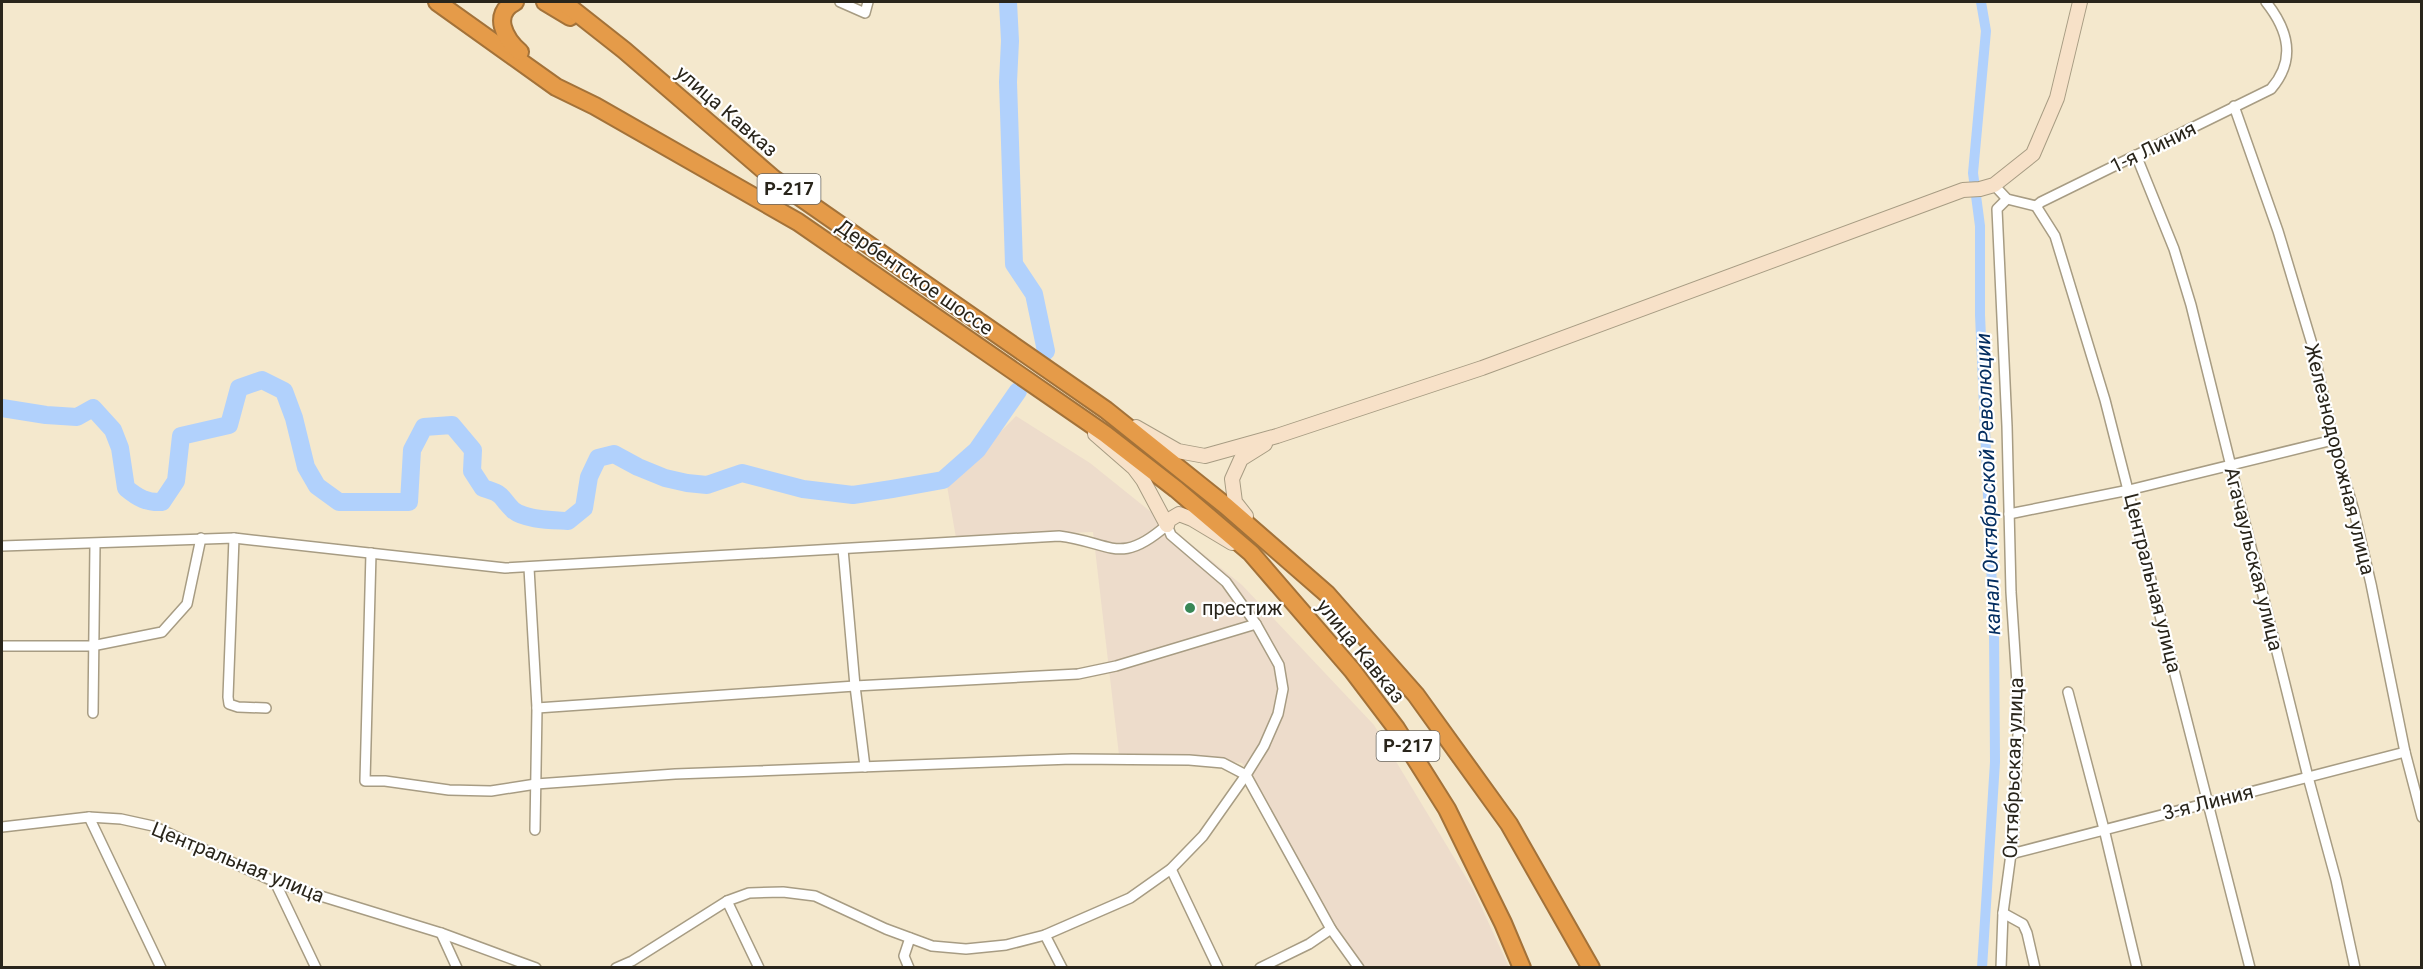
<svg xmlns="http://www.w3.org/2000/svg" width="2423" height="969" font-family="Roboto,sans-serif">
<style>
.commercial{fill:#eddccb}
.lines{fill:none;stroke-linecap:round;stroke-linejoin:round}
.canal{stroke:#b1d1fc;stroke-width:10}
.river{stroke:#b1d1fc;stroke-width:18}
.street-casing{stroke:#a79c83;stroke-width:12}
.secondary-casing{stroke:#a79c83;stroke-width:16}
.highway-casing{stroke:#a37239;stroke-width:20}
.street{stroke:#fff;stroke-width:9}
.secondary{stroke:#f7e1c8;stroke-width:14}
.highway{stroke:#e59b49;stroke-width:16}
.poi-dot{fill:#398756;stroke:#fff;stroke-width:2}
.labels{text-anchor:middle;stroke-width:4.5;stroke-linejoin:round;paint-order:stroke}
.shield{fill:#fff;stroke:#69665f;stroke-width:1.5}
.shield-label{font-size:18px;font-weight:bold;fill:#29251b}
.street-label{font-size:20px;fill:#29251b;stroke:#fff}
.poi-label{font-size:20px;fill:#29251b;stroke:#fff;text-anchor:start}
.water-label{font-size:21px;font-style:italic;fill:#042e60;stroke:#fff}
</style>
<rect width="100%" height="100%" fill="#f4e8cd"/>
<path class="commercial" d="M1016,416l74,47 152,122 132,140 99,164 36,78h-150l-117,-204 -62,-8h-61l-26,-223 -137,6 -11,-64 31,-17z"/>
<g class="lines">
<path class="canal" d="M1981,2l5,29 -13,142 7,53v89l14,316 1,131 -13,206"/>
<g class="river">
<path d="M1008,2l2,39 -2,41 6,182 20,30 12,57"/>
<path d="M2,408l44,7 31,2 16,-9 20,22 7,18 6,40c12,10 21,15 36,14l14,-21 5,-45 48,-11 10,-37 23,-8 22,11 10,27 12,49 11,19 22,16h70l3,-52 12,-23 28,-2 21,25 -1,21 11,17c23,7 15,7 30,22 11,10 40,10 55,11l16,-13 5,-31 9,-19 16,-4 24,13 27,11 22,5 20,2 35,-12 61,16 50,6 39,-6 51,-9 34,-30 41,-59"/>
</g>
<g class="street-casing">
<g id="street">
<path d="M840,2l25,11 3,-11"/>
<path d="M2234,106l44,125 34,113 21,96 21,71 17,73 34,168 17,65"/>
<path d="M2136,155l38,94 17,56 117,472 28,103 19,88"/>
<path d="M1994,185l13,14 29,7"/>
<path d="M2036,206l19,30 50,164 145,568"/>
<path d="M2036,206l5,-4 230,-113c25,-29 18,-58 -5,-87"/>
<path d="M2009,514l120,-24 204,-50"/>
<path d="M234,538l-6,159 1,7 9,3 28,1"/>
<path d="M2,546l232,-8 271,30 554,-32c52,6 60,31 108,-11l4,10 55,47 30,42 23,41 4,24 -5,25 -14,32 -18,29 -43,61 -32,33 -41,29 -85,37 -39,10 -40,4 -34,-3 -46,-17 -71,-33 -32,-4 -34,1 -22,8 -95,60 -16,7"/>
<path d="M843,549l12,137 10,81"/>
<path d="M371,553l-6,228h20l64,9 42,1 45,-7 139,-10 397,-15 117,1 34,3 23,12 85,154 28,39"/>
<path d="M529,568l8,140 -2,122"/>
<path d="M2,646h90l70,-14 25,-28 14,-66"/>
<path d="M2068,692l36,137 33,139"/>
<path d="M537,708l318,-22 223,-12 38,-8 140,-42"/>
<path d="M93,713l2,-169"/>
<path d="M89,817l72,151"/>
<path d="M2,827l87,-10 32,2 32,7 122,56 166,51 95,35"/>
<path d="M2011,854l394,-102"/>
<path d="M1171,869l47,99"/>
<path d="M275,882l41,86"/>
<path d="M727,901l32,67"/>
<path d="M2003,913l20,11 4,9 8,35"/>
<path d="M441,933l16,35"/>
<path d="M1045,935l17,33"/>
<path d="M909,968l-5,-12 6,-18"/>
<path d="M1260,968l49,-24 22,-15"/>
<path d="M2001,968l2,-55 10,-74 6,-125 -8,-122 -4,-166 -10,-217 10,-10"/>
</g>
</g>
<g class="secondary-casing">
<g id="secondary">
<path d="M1136,427l42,24 27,5 72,-20 205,-68 481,-178 17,-1 14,-4 39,-31 24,-56 23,-96"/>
<path d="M1095,434l39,34 9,12 24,45"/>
<path d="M1246,516l-11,-14 -3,-23 9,-20 24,-15"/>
<path d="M1167,525l2,-5 10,-6 13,5 40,24"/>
</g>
</g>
<g class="highway-casing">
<g id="highway">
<path d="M437,2l119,85 39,19 203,116 307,212 71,55 75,64 101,117 44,58 51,81 56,114 19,45"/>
<path d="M515,2c-24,12 -10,37 5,50"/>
<path d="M545,2l25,15"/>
<path d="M563,2l61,48 150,129 332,231 120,96 101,88 89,101 93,129 82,144"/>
</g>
</g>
<use href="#street" class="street"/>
<use href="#secondary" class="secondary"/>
<use href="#highway" class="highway"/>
</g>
<circle class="poi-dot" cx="1190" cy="608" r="6"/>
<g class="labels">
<g class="shield">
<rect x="757.5" y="174" width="63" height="30" rx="4.5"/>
<rect x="1376.5" y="731" width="63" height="30" rx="4.5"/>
</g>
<g class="shield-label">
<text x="789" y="195">Р-217</text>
<text x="1408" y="752">Р-217</text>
</g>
<g class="street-label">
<text transform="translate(727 111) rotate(41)" y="7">улица Кавказ</text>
<text transform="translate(2153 147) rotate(-26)" y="7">1-я Линия</text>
<text transform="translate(915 277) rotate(35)" y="7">Дербентское шоссе</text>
<text transform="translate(2340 459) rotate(76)" y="7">Железнодорожная улица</text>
<text transform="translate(2254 559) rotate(76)" y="7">Агачаульская улица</text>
<text transform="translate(2153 583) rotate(76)" y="7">Центральная улица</text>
<text transform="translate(1361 651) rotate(51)" y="7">улица Кавказ</text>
<text transform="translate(2013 768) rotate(-88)" y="7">Октябрьская улица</text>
<text transform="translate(2208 802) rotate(-14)" y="7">3-я Линия</text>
<text transform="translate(238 862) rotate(22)" y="7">Центральная улица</text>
</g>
<g class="poi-label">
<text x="1202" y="615">престиж</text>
</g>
<g class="water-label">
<text transform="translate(1988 484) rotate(-92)" y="7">канал Октябрьской Революции</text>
</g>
</g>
<rect width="2423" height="969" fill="none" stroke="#29251b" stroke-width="6"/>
</svg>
